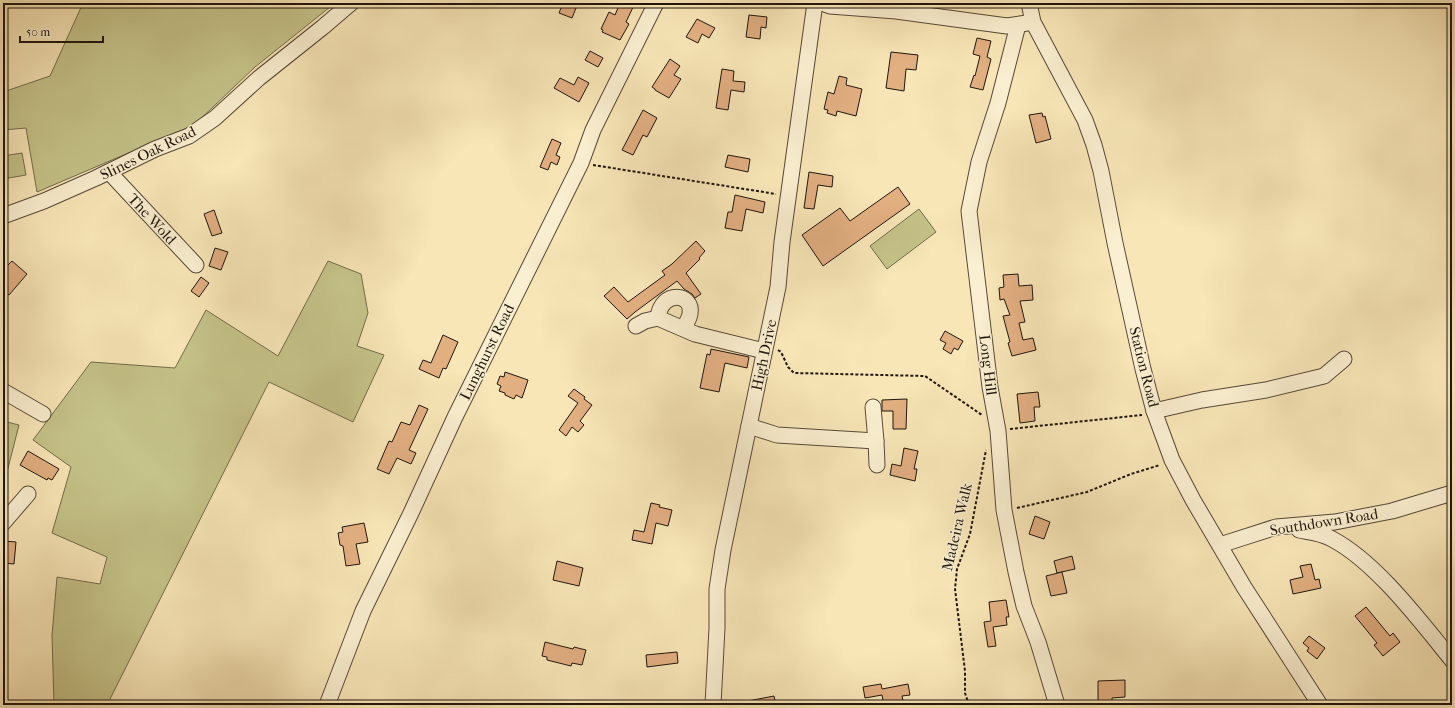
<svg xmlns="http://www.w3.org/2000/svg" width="1455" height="708" font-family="'IM FELL French Canon',serif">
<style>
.green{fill:#c5c389;stroke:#726c4b}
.building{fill:#e2af81;stroke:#20150d}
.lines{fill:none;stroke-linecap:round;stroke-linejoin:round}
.minor-casing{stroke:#564938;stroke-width:17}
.path{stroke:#20150d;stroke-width:2;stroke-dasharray:3 2;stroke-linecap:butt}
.minor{stroke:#faefd0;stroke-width:15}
.labels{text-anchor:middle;stroke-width:3;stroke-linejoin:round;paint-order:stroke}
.street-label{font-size:15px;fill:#20150d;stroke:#faefd0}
</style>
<rect width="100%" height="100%" fill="#f8e6b7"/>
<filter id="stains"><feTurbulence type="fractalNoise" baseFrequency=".005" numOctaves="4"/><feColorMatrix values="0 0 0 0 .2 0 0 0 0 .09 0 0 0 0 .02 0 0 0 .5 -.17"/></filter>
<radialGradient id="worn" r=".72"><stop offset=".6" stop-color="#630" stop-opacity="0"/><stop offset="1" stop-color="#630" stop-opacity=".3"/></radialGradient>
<g class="green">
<path d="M83,3h252l-80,64 -61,58 -157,67 -11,-64 -23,2v-38l47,-16z"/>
<path d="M22,153l4,22 -23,4v-23z"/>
<path d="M919,209l17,23 -49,37 -17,-23z"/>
<path d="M328,261l33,13 7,39 -11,33 27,9 -31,67 -84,-40 -162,323h-53l-2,-70 5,-58 43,7 7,-27 -55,-24 19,-66 -38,-27 58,-78 84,6 31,-58 72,46z"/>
<path d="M3,421l16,4 -13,51 -3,-1z"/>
</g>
<g class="building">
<path d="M563,3h15l-6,15 -13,-5z"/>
<path d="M620,3h15l-9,19 3,2 -9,16 -18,-8 1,-2 -2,-1 8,-17 6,3z"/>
<path d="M749,15l18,2 -1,11 -5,-1 -1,12 -14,-2z"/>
<path d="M697,19l18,9 -6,10 -7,-4 -4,9 -12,-6z"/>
<path d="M977,38l14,3 -4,16 4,2 -8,31 -13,-3 4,-12 1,1 5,-20 -7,-2z"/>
<path d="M590,51l13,7 -5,9 -13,-7z"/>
<path d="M891,52l27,3 -2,15 -10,-1 -2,22 -18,-3z"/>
<path d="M670,59l10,7 -6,9 7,4 -12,19 -14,-8v-1l-3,-2z"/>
<path d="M722,69l12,2 -1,10 12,1 -1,10 -13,-2 -3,20 -12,-2z"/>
<path d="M839,76l8,2 -1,7 16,4 -6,27 -19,-5 -1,5 -9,-3 1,-3 -4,-1 4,-17 6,2z"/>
<path d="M578,77l11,6 -10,19 -25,-14 6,-10 14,7z"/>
<path d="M643,110l14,8 -10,19 -4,-2 -10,20 -11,-5z"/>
<path d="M1042,113l1,4 2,-1 6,23 -15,4 -7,-28z"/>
<path d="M552,139l9,4 -5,12 4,2 -3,8 -6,-3 -3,8 -8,-3z"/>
<path d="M728,155l22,4 -2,13 -23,-5z"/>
<path d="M809,172l24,4 -1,11 -14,-2 -4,24 -10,-1z"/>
<path d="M898,187l12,17 -87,62 -21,-31 38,-27 10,13z"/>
<path d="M735,195l30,7 -2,11 -17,-4 -4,22 -17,-3 3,-16h4z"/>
<path d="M214,210l8,23 -10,3 -8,-22z"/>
<path d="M696,241l9,10 -6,7 1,1 -14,14 15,21 -6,4 -3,-4 -8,-5 -7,-8 -42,31 -8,7 -23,-23 10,-9 14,15 37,-27 -3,-4 10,-7z"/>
<path d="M215,248l13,4 -7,18 -12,-4z"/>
<path d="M12,261l15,13 -18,21 -6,-5v-22h2z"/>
<path d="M1018,274l1,12 13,-1 1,15 -13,1 5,21 -6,1 4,17 10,-2 3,12 -24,6 -4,-13 2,-1 -7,-26 7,-1 -6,-16 -4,1 -1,-12 5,-1 -1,-12z"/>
<path d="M201,277l8,6 -10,14 -8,-6z"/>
<path d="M945,331l18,10 -5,9 -4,-2 -3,6 -8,-5 3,-6 -6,-3z"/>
<path d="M443,335l15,7 -12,27 -3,-1 -4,10 -20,-9 4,-9 8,3z"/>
<path d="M711,349l38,8 -2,11 -22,-5 -6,29 -19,-4 7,-34 3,1z"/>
<path d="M505,372l23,8 -6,18 -6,-3 -2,4 -9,-4v-2l-6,-2 2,-5 -4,-2 3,-8 4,1z"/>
<path d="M574,389l11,8 -1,2 8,6 -12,16 4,4 -6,7 -6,-5 -6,9 -7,-6 19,-27 -10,-7z"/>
<path d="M1038,392l2,15h-6l1,14 -15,2 -3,-29z"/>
<path d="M907,399l-1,30h-13v-18h-11v-11z"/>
<path d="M419,405l9,4 -19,41 7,3 -5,11 -14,-6 -8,16 -12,-5 12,-28 3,1 9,-20 9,3z"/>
<path d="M904,448l14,3 -4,18h3l-2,12 -25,-6 2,-11 9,2z"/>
<path d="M28,451l31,18 -7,11 -4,-2 -1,2 -27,-15z"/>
<path d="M651,503l9,2 -1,2 13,3 -4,16 -12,-3 -4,21 -20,-4 2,-10 10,2z"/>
<path d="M1035,516l15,6 -6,17 -15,-5z"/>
<path d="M364,523l4,19 -12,2 4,20 -14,2 -3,-20 -3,-1 -2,-12 5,-1 -1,-5z"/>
<path d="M3,541l13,1 -2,22 -11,-1z"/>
<path d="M1072,556l3,13 -18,4 -3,-12z"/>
<path d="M557,561l26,7 -4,18 -26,-6z"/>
<path d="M1311,564l4,16 4,-1 2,9 -28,6 -3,-14 13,-3 -3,-11z"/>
<path d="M1062,572l5,21 -16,3 -5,-20z"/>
<path d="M1006,600l3,17h-3l1,8 -14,2 3,19 -8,1 -4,-25 7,-1 -2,-19z"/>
<path d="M1366,607l24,29 3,-3 7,9 -17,14 -9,-11 3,-2 -22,-27z"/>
<path d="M1309,636l16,12 -8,11 -10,-8 2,-3 -6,-5z"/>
<path d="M545,642l28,7 1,-2 12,3 -4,15 -10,-2 -1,3 -24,-6v-3l-5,-1z"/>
<path d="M677,652l1,11 -31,4 -1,-12z"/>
<path d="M1125,680v17l-13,1v7h-14v-24z"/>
<path d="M881,684l1,5 26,-5 2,11 -8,1 2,9h-20l-2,-10 -17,3 -2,-11z"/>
<path d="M774,696l2,9h-28v-4z"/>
</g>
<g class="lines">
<g class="minor-casing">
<g id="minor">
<path d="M822,3l8,3 66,5 111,15 20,-3"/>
<path d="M1029,3l4,19 52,98 9,25 7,26 14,72 28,126 11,42 18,49 21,40 51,87 76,118"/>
<path d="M1018,25l-20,78 -19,59 -10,49 21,176 8,44 6,79 12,62 8,34 14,36 19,63"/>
<path d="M109,172l87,93"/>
<path d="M3,216l41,-15 52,-23 59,-29 34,-13 26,-18 44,-40 64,-51 28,-24"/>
<path d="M658,318c3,-29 36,-25 32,-4 -1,5 -4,10 -7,14"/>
<path d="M636,326l9,-5 13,-3 37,16 69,17"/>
<path d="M3,391l40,23"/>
<path d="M873,407l3,34 1,24"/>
<path d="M1154,411l48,-11 64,-10 58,-14 20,-17"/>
<path d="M749,426l28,9 99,6"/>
<path d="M3,523l25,-29"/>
<path d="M1299,530c11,2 23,3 33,9 44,23 88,82 120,121"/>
<path d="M1220,545l56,-18 59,-5 57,-11 60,-18"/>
<path d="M327,705l36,-94 48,-98 44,-96 126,-254 12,-33 63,-127"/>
<path d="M713,705l4,-77v-39l6,-39 55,-263 4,-45 33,-239"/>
</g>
</g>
<g class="path">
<path d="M593,165l183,29"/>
<path d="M778,350l3,2 7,15 6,6 131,3 57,39"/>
<path d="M1010,429l132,-14"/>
<path d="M1017,508l70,-16 44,-18 29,-9"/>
<path d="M969,705l-4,-12v-22l-10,-82 2,-20 13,-35 16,-84"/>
</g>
<use href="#minor" class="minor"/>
</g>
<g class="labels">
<g class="street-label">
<text transform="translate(148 153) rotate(-26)" y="5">Slines Oak Road</text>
<text transform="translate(152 219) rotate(47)" y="5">The Wold</text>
<text transform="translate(487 352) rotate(-64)" y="5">Lunghurst Road</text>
<text transform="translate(764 355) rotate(-78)" y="5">High Drive</text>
<text transform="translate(988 365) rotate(83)" y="5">Long Hill</text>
<text transform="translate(1144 367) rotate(76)" y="5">Station Road</text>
<text transform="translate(1324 522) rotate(-9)" y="5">Southdown Road</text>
<text transform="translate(957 527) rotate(-77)" y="5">Madeira Walk</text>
</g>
</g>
<rect width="1455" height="708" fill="none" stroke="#f8e6b7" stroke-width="16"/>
<rect x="4" y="4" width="1447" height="700" fill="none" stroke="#20150d" stroke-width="2"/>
<rect x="8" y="8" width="1439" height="692" fill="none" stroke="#20150d"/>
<path d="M20 36v6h83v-6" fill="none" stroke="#20150d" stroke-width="2"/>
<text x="26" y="36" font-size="12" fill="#20150d" stroke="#faefd0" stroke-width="3" paint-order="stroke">50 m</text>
<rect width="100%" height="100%" filter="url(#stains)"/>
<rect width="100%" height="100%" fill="url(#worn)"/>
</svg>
